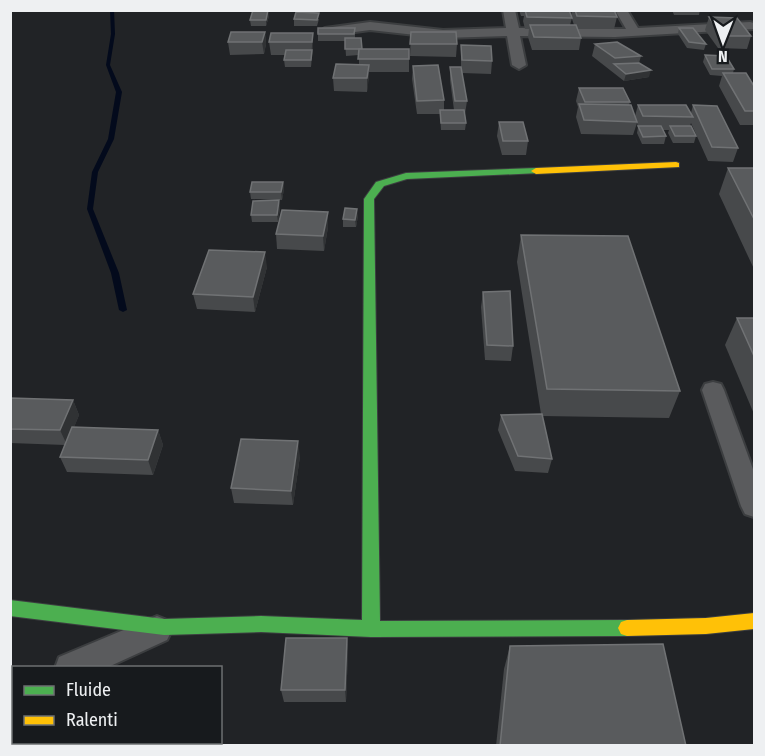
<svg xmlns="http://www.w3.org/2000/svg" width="765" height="756" font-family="'Fira Sans Condensed',sans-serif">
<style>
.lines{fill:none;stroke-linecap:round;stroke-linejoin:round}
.stream{fill:#030a1c;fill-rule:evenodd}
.street-casing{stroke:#3c3e40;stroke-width:4}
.fast-casing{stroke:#3c3e40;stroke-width:2}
.slow-casing{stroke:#3c3e40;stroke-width:2}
.street{fill:#5a5b5d;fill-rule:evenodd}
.fast{fill:#4caf50;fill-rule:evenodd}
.slow{fill:#ffc107;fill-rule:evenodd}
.wall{fill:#47494b}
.shaded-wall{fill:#303234}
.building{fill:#595b5d;stroke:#707274;stroke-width:1.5}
</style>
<rect width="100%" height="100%" fill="#212326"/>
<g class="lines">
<path class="stream" d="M110,10h4l1,24 -5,31 12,27 -8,47 -16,33 -5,37 26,64 8,37 -4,2 -4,-2 -8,-37 -24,-64 5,-37 16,-33 8,-47 -10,-27 5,-31z"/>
<g class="street-casing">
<g id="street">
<path d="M503,10h12l4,18 107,1 -11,-19h12l11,18 112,-6 4,1v6l-139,8 -95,-1 6,29 -7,4 -7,-4 -5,-29 -64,2 -73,-8 -45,6 -6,-4 6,-4 45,-6 73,8 63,-2z"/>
<path d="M713,382l8,2 3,6 30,82v45l-9,-3 -4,-8 -39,-116 3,-6z"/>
<path d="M157,616l10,4 5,10 -5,10 -61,28h-51l4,-11z"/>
<path d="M14,728v14h21v4h-25v-17z"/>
</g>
</g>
<g class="fast-casing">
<path id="fast" d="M536,168l4,1v4l-133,6 -23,7 -10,13 6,422 247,-1 6,2 3,6 -3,6 -6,2 -256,1 -110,-5 -97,3 -154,-19v-16l154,19 97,-3 101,4 2,-421 12,-17 30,-9z"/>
</g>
<g class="slow-casing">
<g id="slow">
<path d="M676,162l3,1v4l-143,7 -5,-3 5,-3z"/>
<path d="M754,613v16l-48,5 -79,2 -6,-2 -3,-6 3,-6 6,-2 79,-2z"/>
</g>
</g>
<use href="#street" class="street"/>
<use href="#fast" class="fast"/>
<use href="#slow" class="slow"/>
</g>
<g class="wall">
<path d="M519,10h50l3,8 -2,7h4l-3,-9 1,-6h42l3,7 -3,12h-36l3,9 -2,12h-47l-4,-13 1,-8h-4l-2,-8 1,-5h-3z"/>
<path d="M672,10h28l-1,5h-25z"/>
<path d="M269,16l-3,10h-15l-1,-6z"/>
<path d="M709,17l42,19 -4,13 -29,-1 -13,-18z"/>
<path d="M294,19h25l-2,7h-23z"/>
<path d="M355,28v10l7,11h47v23h-40l-2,20 -33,-1 -1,-13 26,-13v-10l-13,1 -1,-15h-27v-7z"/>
<path d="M679,28l27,16 -2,6 -17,-2 -9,-14z"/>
<path d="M265,32l1,12 -2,10 -34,1 -2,-13z"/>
<path d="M411,32l46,12 -1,13 -46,-1z"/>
<path d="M313,33v12l-2,22h-26l-1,-7 1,-5h-14l-2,-13z"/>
<path d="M595,44l46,12 -2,7 10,14 -25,4 -32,-25z"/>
<path d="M461,45l31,16 -1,13 -29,-1 5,28 -2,13 1,9 -1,7h-24l-1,-16h-23l-5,-35 1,-13 31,34v10h10l-4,-30v-13h11z"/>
<path d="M705,55l29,14 -1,4 21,13v39h-14l-21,-39 3,-10 -12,-1 -7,-13z"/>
<path d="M579,88l51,14 -1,3 6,11 3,-11 53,8 2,-8 45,43 -5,14 -25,-1 -17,-38 -1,3 6,10 -2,7h-21l-5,-10 1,-3h-6l3,6 -2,8h-22l-5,-11 1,-6 -1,-4 -4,12 -52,-1 -5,-17 2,-10 -2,-6z"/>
<path d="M499,122l29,19 -2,14h-24l-5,-19z"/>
<path d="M728,168h26v101l-35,-75z"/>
<path d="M283,182l1,7 -2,11 -31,-1 -1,-7z"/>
<path d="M279,200l1,8 -2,14h-26l-1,-7z"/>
<path d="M358,216l-2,11h-13v-8z"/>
<path d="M328,227l-4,24 -47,-2 -1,-15z"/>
<path d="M521,235l159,156 -11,27 -127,-2 10,43 -4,14 -33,-2 -17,-41 3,-15 40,-1 -24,-152z"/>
<path d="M267,267l-12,45 -58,-3 -4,-15z"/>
<path d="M483,292l30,54 -2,15 -26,-1 -4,-53z"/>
<path d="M737,318h17v96l-29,-69z"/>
<path d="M10,398l63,2 6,15 -5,12 84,3 5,15 -10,30 -86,-3 -7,-15 5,-12 -55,-2z"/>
<path d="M300,456l-7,49 -59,-2 -3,-15z"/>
<path d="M347,638l1,13 -2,51h-62l-3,-12z"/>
<path d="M510,646l176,100h-190l8,-77z"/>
</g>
<g class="shaded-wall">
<path d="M268,10l1,6 -3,10v-6z"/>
<path d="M265,32l1,12 -2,10 -2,-12z"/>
<path d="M313,33v12l-2,22v-7z"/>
<path d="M369,65v13l-2,14v-14z"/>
<path d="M651,70l-2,7 -25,4 2,-7z"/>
<path d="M283,182l1,7 -2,11 -1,-8z"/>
<path d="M279,200l1,8 -2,14 -1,-7z"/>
<path d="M357,209l1,7 -2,11 -1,-7z"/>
<path d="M328,212v15l-4,24 -1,-15z"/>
<path d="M265,252l2,15 -12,45 -2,-15z"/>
<path d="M73,400l6,15 -12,30 -7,-15z"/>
<path d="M158,430l5,15 -10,30 -5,-15z"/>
<path d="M298,441l2,15 -7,49 -2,-14z"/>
<path d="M347,638l1,13 -2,51 -1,-12z"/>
<path d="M210,742h10l-1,4h-10z"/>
</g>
<g class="building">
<path d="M253,10h15l-2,10h-16z"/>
<path d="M525,10h44l3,8 -45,-1z"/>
<path d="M575,10h39l3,7 -40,-1z"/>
<path d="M296,12l23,1 -2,7 -23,-1z"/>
<path d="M709,17l28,1 14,18h-29z"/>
<path d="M530,25h46l5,13 -47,-1z"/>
<path d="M318,28h37l-1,6h-36z"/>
<path d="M679,28h14l13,16 -17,-2z"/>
<path d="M231,32h34l-3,10h-34z"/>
<path d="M411,32h45l1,12h-47z"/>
<path d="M271,33h42l-1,9h-43z"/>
<path d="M345,38h16l1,11h-17z"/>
<path d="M617,42l24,14 -26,2 -20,-14z"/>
<path d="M461,45l30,1 1,15 -30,-1z"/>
<path d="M359,49h50v10h-51z"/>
<path d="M286,50h26l-1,10h-27z"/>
<path d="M705,55l21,1 8,13h-22z"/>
<path d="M639,63l12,7 -25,4 -12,-10z"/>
<path d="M336,64l33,1 -2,13h-34z"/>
<path d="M438,65l6,35 -27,1 -4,-35z"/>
<path d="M450,67h11l6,34h-12z"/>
<path d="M723,73h23l8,13v25h-9z"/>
<path d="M579,88h44l7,14h-45z"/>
<path d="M579,104l52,1 6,17 -53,-2z"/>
<path d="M638,105h48l7,12 -50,-1z"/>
<path d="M693,105l24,1 21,42 -26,-1z"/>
<path d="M440,110h24l2,13h-25z"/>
<path d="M499,122h24l5,19h-25z"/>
<path d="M638,126h23l5,10 -23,1z"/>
<path d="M670,126h21l5,10h-21z"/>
<path d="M728,168h26v51z"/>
<path d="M252,182h31l-2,10h-31z"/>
<path d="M279,200l-2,15h-26l2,-14z"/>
<path d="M345,208l12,1 -2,11 -12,-1z"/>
<path d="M282,210l46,2 -5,24 -47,-2z"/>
<path d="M521,235l107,1 52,155 -133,-2z"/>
<path d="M209,250l56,2 -12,45 -60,-3z"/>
<path d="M510,291l3,55 -26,-1 -4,-53z"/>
<path d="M737,318h17v38z"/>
<path d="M10,398l63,2 -13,30 -50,-1z"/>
<path d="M542,414l10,45 -34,-3 -17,-41z"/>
<path d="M72,427l86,3 -10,30 -88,-3z"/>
<path d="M241,439l57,2 -7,50 -60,-3z"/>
<path d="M286,638h61l-2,52h-64z"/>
<path d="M663,644l23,102h-186l10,-100z"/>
<path d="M149,742h61l-1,4h-60z"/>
</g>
<rect width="765" height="756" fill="none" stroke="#eef0f2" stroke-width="24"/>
<rect x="12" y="666" width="210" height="78" fill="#171a1d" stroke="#6d7072" stroke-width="1.5"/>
<rect x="24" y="686" width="30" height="9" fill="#4caf50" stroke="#6d7072" stroke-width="1.5"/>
<text x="66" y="696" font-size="18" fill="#eef0f2">Fluide</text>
<rect x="24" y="716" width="30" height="9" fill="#ffc107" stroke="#6d7072" stroke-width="1.5"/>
<text x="66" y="726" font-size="18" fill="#eef0f2">Ralenti</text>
<g transform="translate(723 42) rotate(181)" stroke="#171a1d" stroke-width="4.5" paint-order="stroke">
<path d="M0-4.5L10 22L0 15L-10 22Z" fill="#eef0f2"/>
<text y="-9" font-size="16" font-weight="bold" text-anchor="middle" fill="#eef0f2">N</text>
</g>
</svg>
